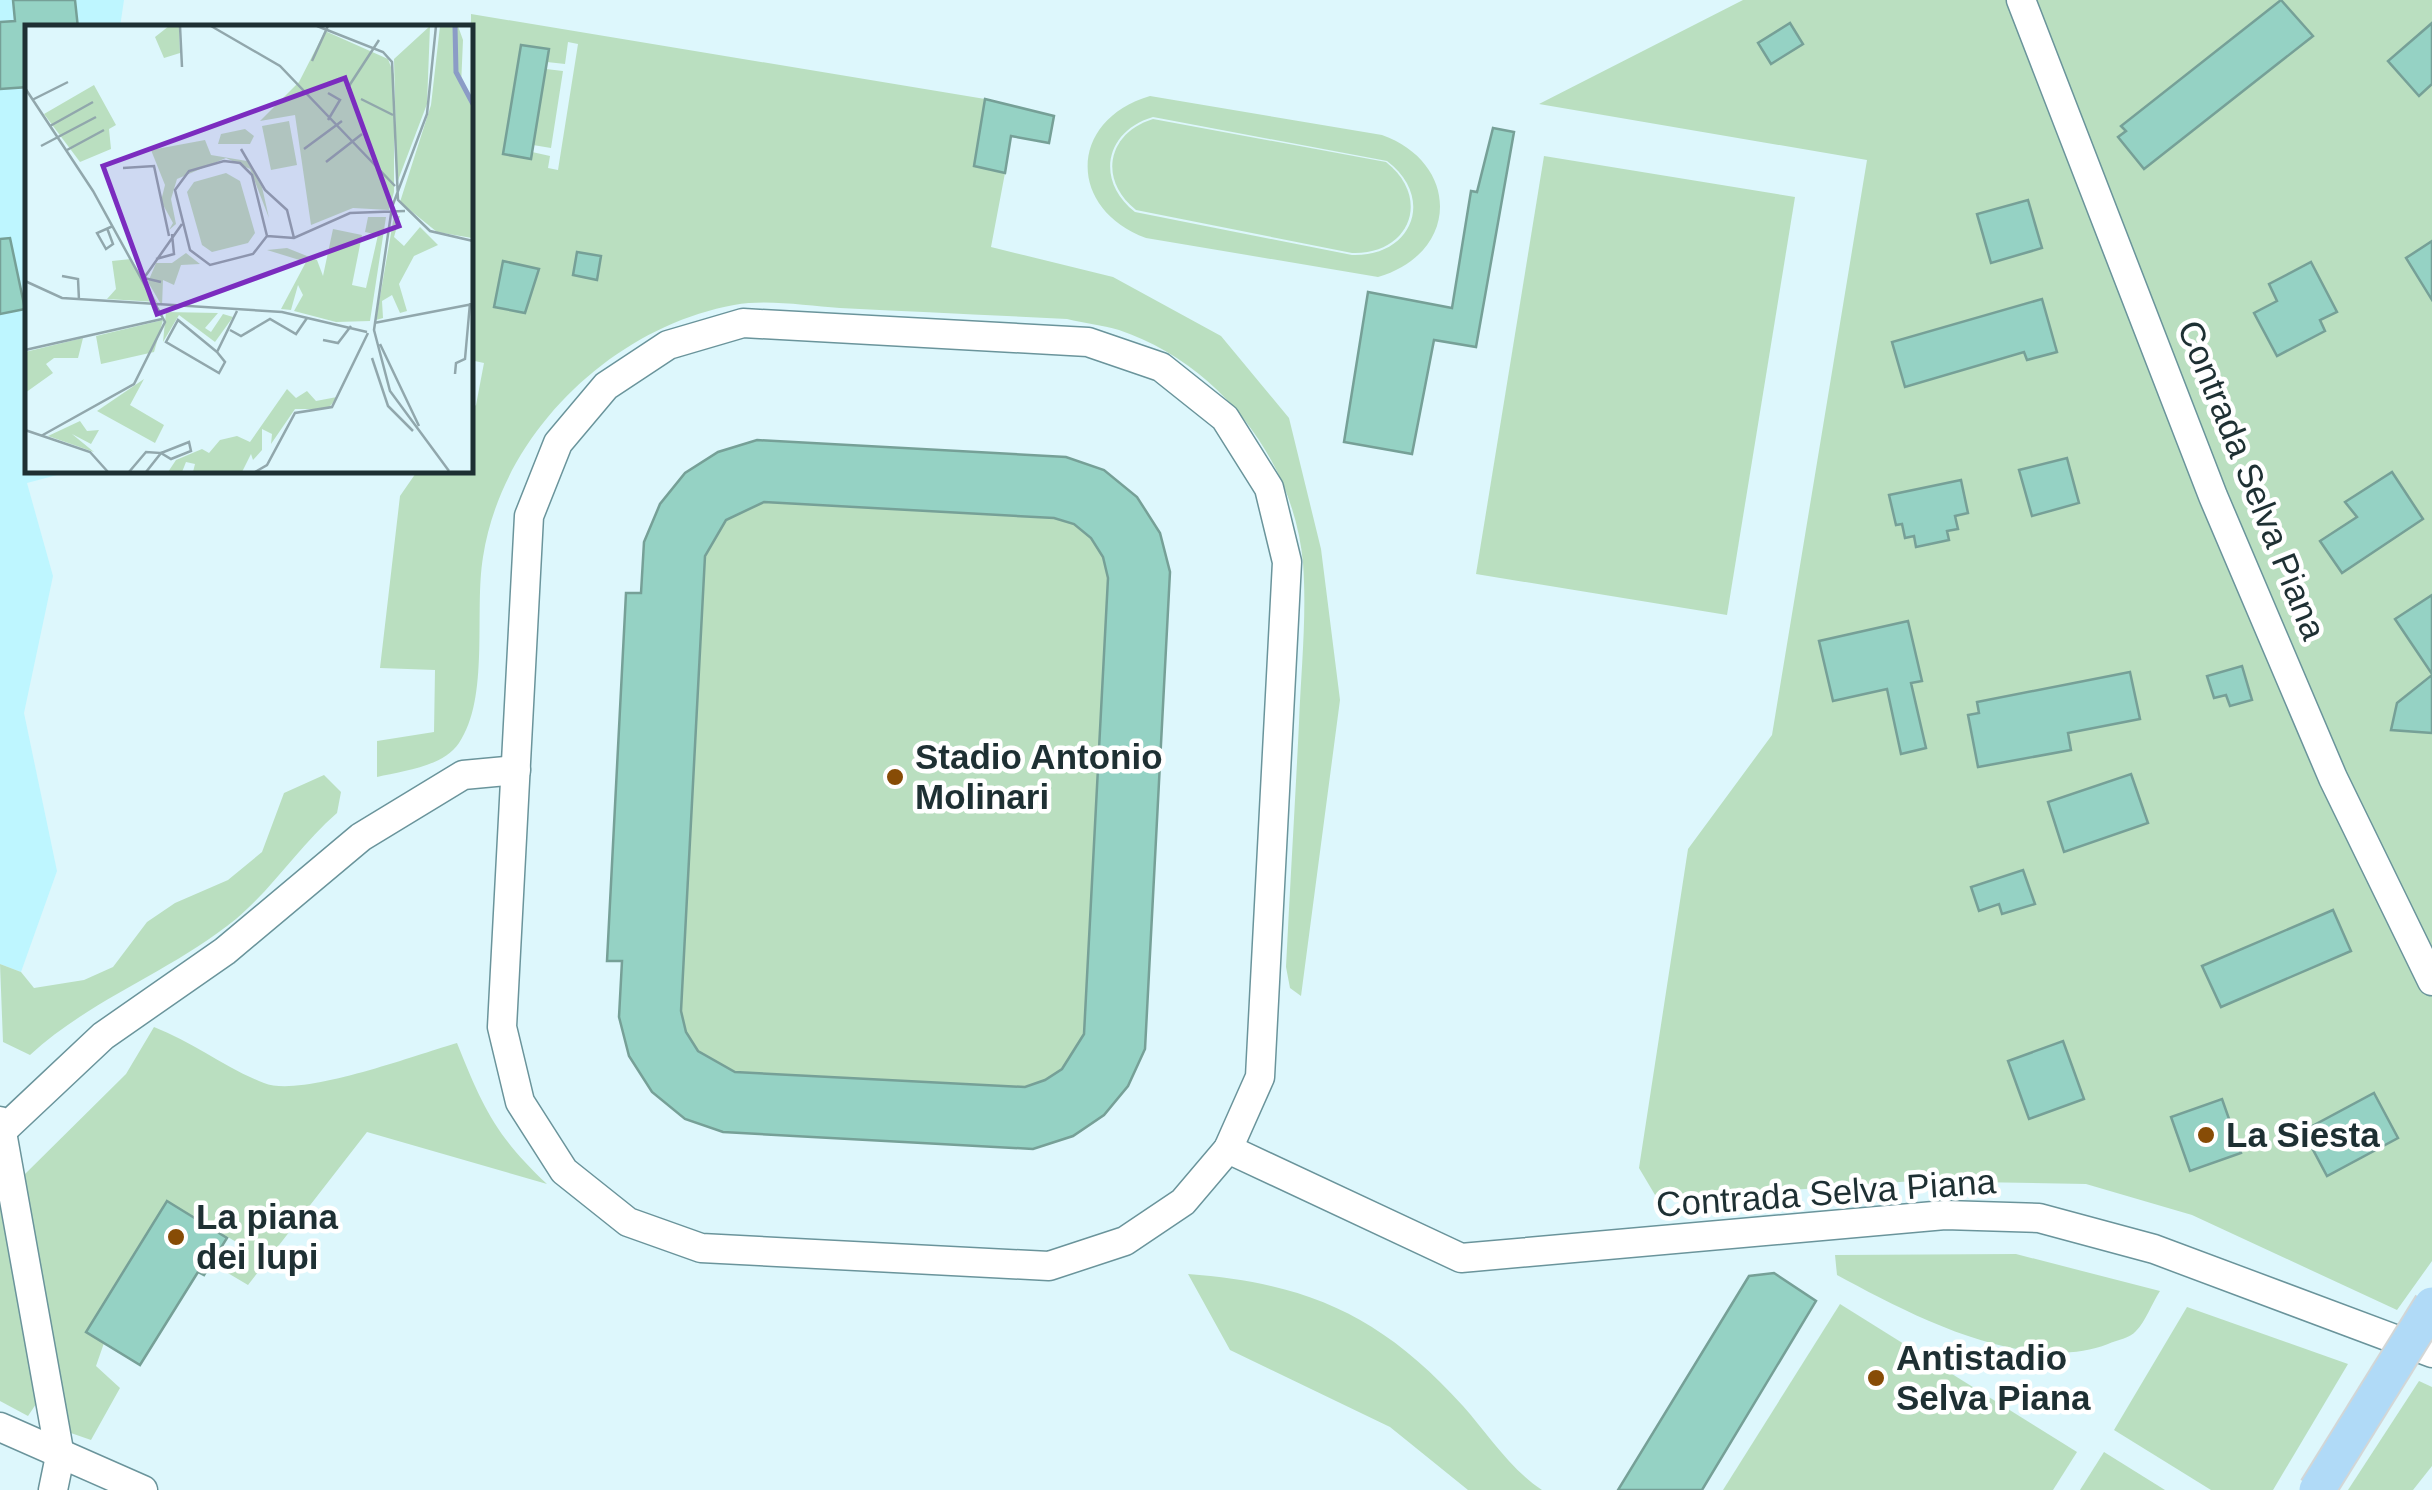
<svg xmlns="http://www.w3.org/2000/svg" width="2432" height="1490" font-family="Arial,sans-serif">
<style>
.built{fill:#bef6ff}
.green{fill:#badfc0;fill-rule:evenodd}
.building{fill:#95d2c4;stroke:#76a097;stroke-width:2.5;fill-rule:evenodd}
.lines{fill:none;stroke-linecap:round;stroke-linejoin:round}
.minor-casing{stroke:#6a949b;stroke-width:31}
.minor{stroke:#fff;stroke-width:28}
.major-bridge-casing{stroke:#d2d6d6;stroke-width:39;stroke-linecap:butt}
.major-bridge{stroke:#b0daf7;stroke-width:35}
.poi-dot{fill:#874c06;stroke:#fff;stroke-width:4}
.labels{text-anchor:middle;stroke-width:9;stroke-linejoin:round;paint-order:stroke}
.street-label{font-size:35px;fill:#1e3033;stroke:#fff}
.poi-label{font-size:35px;font-weight:bold;fill:#1e3033;stroke:#fff;text-anchor:start}
.inset-river{fill:none;stroke:#8b9cc6;stroke-width:5}
.inset-road{fill:none;stroke:#91a7ac;stroke-width:2.5}
.view{fill:#7b2cbf;fill-opacity:0.15;stroke:#7b2cbf;stroke-width:5}
.inset-edge{fill:none;stroke:#1e3033;stroke-width:5}
</style>
<rect width="100%" height="100%" fill="#ddf7fc"/>
<path class="built" d="M0,0h124l-4,27 -92,1v442h48l-49,13 26,93 -29,137 33,158 -36,101 -21,-8z"/>
<g class="green">
<path d="M1743,0h689v1261l-35,49 -205,-95 -106,-31 -173,-3 -255,19 -19,-32 49,-319 84,-114 95,-575 -328,-56z"/>
<path d="M471,14l514,85 -11,67 31,7 -14,74 122,30 108,59 68,82 32,131 19,151 -39,296 -11,-8 -4,-21c4,-81 9,-162 13,-244 2,-53 8,-107 4,-160 -9,-103 -85,-200 -184,-233 -17,-5 -35,-7 -52,-11 -76,-4 -151,-7 -227,-11 -33,-2 -73,-9 -106,-3 -121,22 -232,128 -251,252 -9,54 7,141 -24,186 -16,24 -57,28 -82,34v-36l57,-9 1,-62 -55,-2 20,-172 18,-26h52v-60l6,-5 8,-42 -14,-3zM568,42l10,2 -20,126 -10,-2 2,-12 -18,-4 1,-7 18,3 12,-77 -17,-2 1,-7 18,2z"/>
<path d="M1150,96l232,39c78,28 78,118 -4,142l-232,-39c-79,-29 -78,-118 4,-142zM1153,117l234,44c49,37 25,96 -35,94l-217,-43c-40,-31 -30,-81 18,-95z"/>
<path d="M1153,119l233,43c46,36 24,93 -34,91l-216,-43c-38,-30 -29,-77 17,-91z"/>
<path d="M1544,156l251,41 -68,418 -251,-41z"/>
<path d="M757,440l309,17c64,22 88,49 104,115l-25,477c-27,59 -50,80 -112,100l-310,-17c-64,-22 -88,-49 -104,-115l25,-475c25,-61 50,-83 113,-102z"/>
<path d="M324,775l17,17 -4,21c-37,32 -64,75 -101,106 -65,53 -144,79 -206,136l-27,-13 -3,-78 21,8 13,16 50,-8 29,-13 34,-45 28,-19 53,-23 34,-28 22,-59z"/>
<path d="M154,1027c39,15 71,41 110,56 37,15 151,-28 193,-40 26,65 39,93 90,141l-180,-52 -119,153 -27,-16 17,-26 -71,-42 -81,130 18,12 -8,23 24,22 -29,52 -23,-8 -44,-257 102,-101z"/>
<path d="M0,1198l37,186 -1,20 -8,12 -28,-15z"/>
<path d="M2016,1254l144,37c-8,12 -14,30 -24,40 -6,7 -19,9 -28,13 -83,32 -199,-30 -271,-69l-2,-20z"/>
<path d="M1188,1274c120,9 194,42 275,132 24,27 48,64 79,84h-74l-78,-63 -160,-77z"/>
<path d="M1840,1304l237,148 -24,38h-330z"/>
<path d="M2187,1307l161,57 -75,126h-62l-97,-60z"/>
<path d="M2419,1381l13,6v79l-19,24h-65z"/>
<path d="M2104,1452l61,38h-85z"/>
</g>
<g class="building">
<path d="M13,0h62l3,28h-50v59l-28,2v-67l15,-1z"/>
<path d="M2281,0l32,36 -169,133 -26,-32 8,-6 -5,-5z"/>
<path d="M1790,23l13,21 -32,20 -13,-21z"/>
<path d="M2432,23v61l-13,12 -31,-35z"/>
<path d="M521,45l28,4 -18,110 -28,-5z"/>
<path d="M985,99l69,17 -5,27 -38,-7 -6,37 -31,-7z"/>
<path d="M1493,128l21,4 -38,215 -42,-7 -22,114 -68,-12 24,-150 84,16 19,-117 6,1z"/>
<path d="M2028,200l14,48 -51,15 -14,-49z"/>
<path d="M10,238l15,71 -25,5v-75z"/>
<path d="M2432,241v59l-26,-42z"/>
<path d="M577,252l24,4 -4,24 -24,-5z"/>
<path d="M503,261l36,8 -14,44 -31,-6z"/>
<path d="M2311,262l26,50 -17,8 5,11 -48,25 -23,-43 23,-12 -8,-17z"/>
<path d="M2042,299l15,53 -30,8 -3,-8 -119,35 -13,-45z"/>
<path d="M757,440l309,17 38,13 33,27 23,36 10,39 -25,477 -17,37 -24,29 -31,21 -40,13 -310,-17 -38,-13 -33,-27 -23,-36 -10,-39 3,-56h-15l19,-368h15l3,-51 16,-38 25,-31 33,-21zM764,502l290,16 20,6 17,14 12,19 5,21 -24,456 -22,35 -17,11 -20,7 -290,-15 -37,-21 -12,-19 -5,-21 24,-455 21,-36z"/>
<path d="M2067,458l12,45 -47,13 -13,-46z"/>
<path d="M2392,472l31,47 -81,54 -22,-32 37,-24 -12,-15z"/>
<path d="M1961,480l7,33 -13,3 3,13 -11,2 2,9 -33,7 -2,-11 -9,2 -3,-14 -6,1 -7,-30z"/>
<path d="M2432,595v79l-37,-55z"/>
<path d="M1908,621l14,60 -11,2 15,65 -25,6 -14,-65 -54,12 -14,-60z"/>
<path d="M2242,666l10,34 -22,6 -4,-11 -12,3 -7,-22z"/>
<path d="M2130,672l10,47 -72,14 3,17 -93,17 -10,-52 11,-2 -2,-11z"/>
<path d="M2432,675v58l-41,-3 6,-27z"/>
<path d="M2131,774l17,49 -84,29 -16,-50z"/>
<path d="M2023,870l12,34 -33,10 -3,-10 -20,7 -8,-24z"/>
<path d="M2333,910l18,41 -130,56 -19,-41z"/>
<path d="M2063,1041l21,58 -55,20 -21,-58z"/>
<path d="M2374,1093l24,45 -71,38 -24,-45z"/>
<path d="M2222,1099l19,54 -51,18 -19,-54z"/>
<path d="M167,1201l60,37 -23,37 -6,-3 -58,93 -54,-33z"/>
<path d="M1774,1273l42,28 -114,189h-84l131,-214z"/>
</g>
<g class="lines">
<g class="minor-casing">
<g id="minor">
<path d="M2021,0l192,496 120,282 99,203"/>
<path d="M743,323l345,19 73,25 64,51 44,70 18,74 -27,515 -32,72 -45,53 -58,39 -76,25 -348,-18 -73,-26 -64,-51 -44,-69 -18,-75 27,-511 29,-73 48,-57 62,-41z"/>
<path d="M0,1121l60,335 -7,34"/>
<path d="M2,1131l101,-95 122,-85 136,-114 102,-62 53,-5"/>
<path d="M1228,1149l233,109 484,-43 94,3 115,31 278,104"/>
<path d="M0,1427l143,63"/>
</g>
</g>
<use href="#minor" class="minor"/>
<g class="major-bridge-casing">
<path id="major-bridge" d="M2317,1490l115,-185"/>
</g>
<use href="#major-bridge" class="major-bridge"/>
</g>
<g class="poi-dot">
<circle cx="895" cy="777" r="10"/>
<circle cx="2206" cy="1135" r="10"/>
<circle cx="176" cy="1237" r="10"/>
<circle cx="1876" cy="1378" r="10"/>
</g>
<g class="labels">
<g class="street-label">
<text transform="translate(2252 480) rotate(68)" y="12">Contrada Selva Piana</text>
<text transform="translate(1826 1193) rotate(-4)" y="12">Contrada Selva Piana</text>
</g>
<g class="poi-label">
<text x="915" y="769">Stadio Antonio<tspan x="915" dy="40">Molinari</tspan></text>
<text x="2226" y="1147">La Siesta</text>
<text x="196" y="1229">La piana<tspan x="196" dy="40">dei lupi</tspan></text>
<text x="1896" y="1370">Antistadio<tspan x="1896" dy="40">Selva Piana</tspan></text>
</g>
</g>
<g transform="translate(25 25)">
<rect width="448" height="448" fill="#ddf7fc"/>
<path d="M144,1h10l1,27 -16,5 -9,-21zM405,1l-3,78 -30,79 -3,-124zM415,1h18l5,14 -2,46 11,15v137l-35,-6 -37,-30 31,-97zM300,6l63,28 6,16v117l-5,18 -36,-2 -42,17 -16,-110 -35,6 39,-39zM69,60l22,40 -7,4 2,20 -31,13 -36,-48zM264,96l8,44 -26,5 -9,-44zM220,104l9,7 -4,8h-32l3,-10zM180,115l6,15 36,6 15,26 7,31 -19,-49 -24,-11 -49,21 -6,20 5,25 -7,6 4,-7 -12,-22 4,-16 -14,-35zM201,148l14,8 15,52 -7,10 -36,9 -10,-7 -15,-53 7,-10zM369,191h6l-6,21 10,9 16,-19 18,18 -24,11 -15,28 8,27 -7,2 -8,-18 -10,6 1,17 -7,2zM343,192h18l-16,104 -34,1 -42,-11 9,-16 -5,-10 -7,25 -10,-1 25,-47 -39,-12 20,-2 30,12 6,16 10,-47 29,6 -10,50 14,3 12,-53 -13,-3zM161,228l14,11 -19,1 -7,20 -11,-5 -1,26 -14,-24 8,-19h16zM106,234l26,43 -50,-3 9,-10 -4,-28zM141,287l52,1 -13,15 6,4 12,-18 10,3 -18,25 -36,-27 -16,27zM138,295l-9,32 -53,12 -5,-28zM58,313l-5,20h-24l-8,6 7,9 -28,20v-41zM119,354l-14,26 34,20 -9,18 -58,-32zM262,364l9,9 11,-7 9,10 21,-4 -9,12h-33l-24,35 1,-10 -10,-5v21l-9,10 -2,-6 -9,18h-49l2,-8 -9,-2 -4,10h-14l8,-12 26,-11 7,4 11,-13 17,-4 13,6zM55,396l7,10 12,-1 -8,14 -19,-10 22,18 -46,-16z" fill="#badfc0"/>
<path class="inset-river" d="M430,1l1,46 17,32"/>
<path class="inset-road" d="M155,1l2,41M186,1l69,40 115,120M292,1l66,26 9,10 6,138 32,31 43,10M411,1l-9,88 -35,93 -18,123 16,61 59,80M287,36l16,-35M0,63l68,103 72,131 -31,62 -93,52M322,64l32,-49M303,68l12,7 -12,20M336,74l32,16M7,75l36,-18M25,101l43,-24M16,121l55,-29M216,124l24,41 22,20 7,28M279,124l38,-28M42,125l37,-20M199,136l16,2 12,12 15,61 -14,18 -43,11 -20,-15 -15,-60 14,-19zM301,137l36,-28M98,143l31,-2 15,70M82,203l6,16 -7,5 -9,-16 16,-7M242,211l27,2 56,-25 55,-2M131,234l18,-5 -2,-20M37,251l16,3 1,21M0,256l37,17 220,14 85,20M136,257l-17,-4 38,-54M349,298l99,-19M205,305l11,6 29,-17 26,15 11,-16M298,315l15,3 13,-17M355,319l39,82M0,325l137,-31M192,327l8,10 -6,11 -53,-31 12,-22 39,32 20,-41M347,333l16,48 25,25M430,349l1,-11 9,-4 5,-56M0,405l65,22 18,20M164,417l2,9 -20,8 -10,-6zM104,447l17,-20 15,1 -15,19M230,447l12,-7 28,-52 37,-6 36,-74"/>
<path class="view" d="M320,53l54,148 -242,88 -54,-148z"/>
<rect width="448" height="448" class="inset-edge"/>
</g>
</svg>
